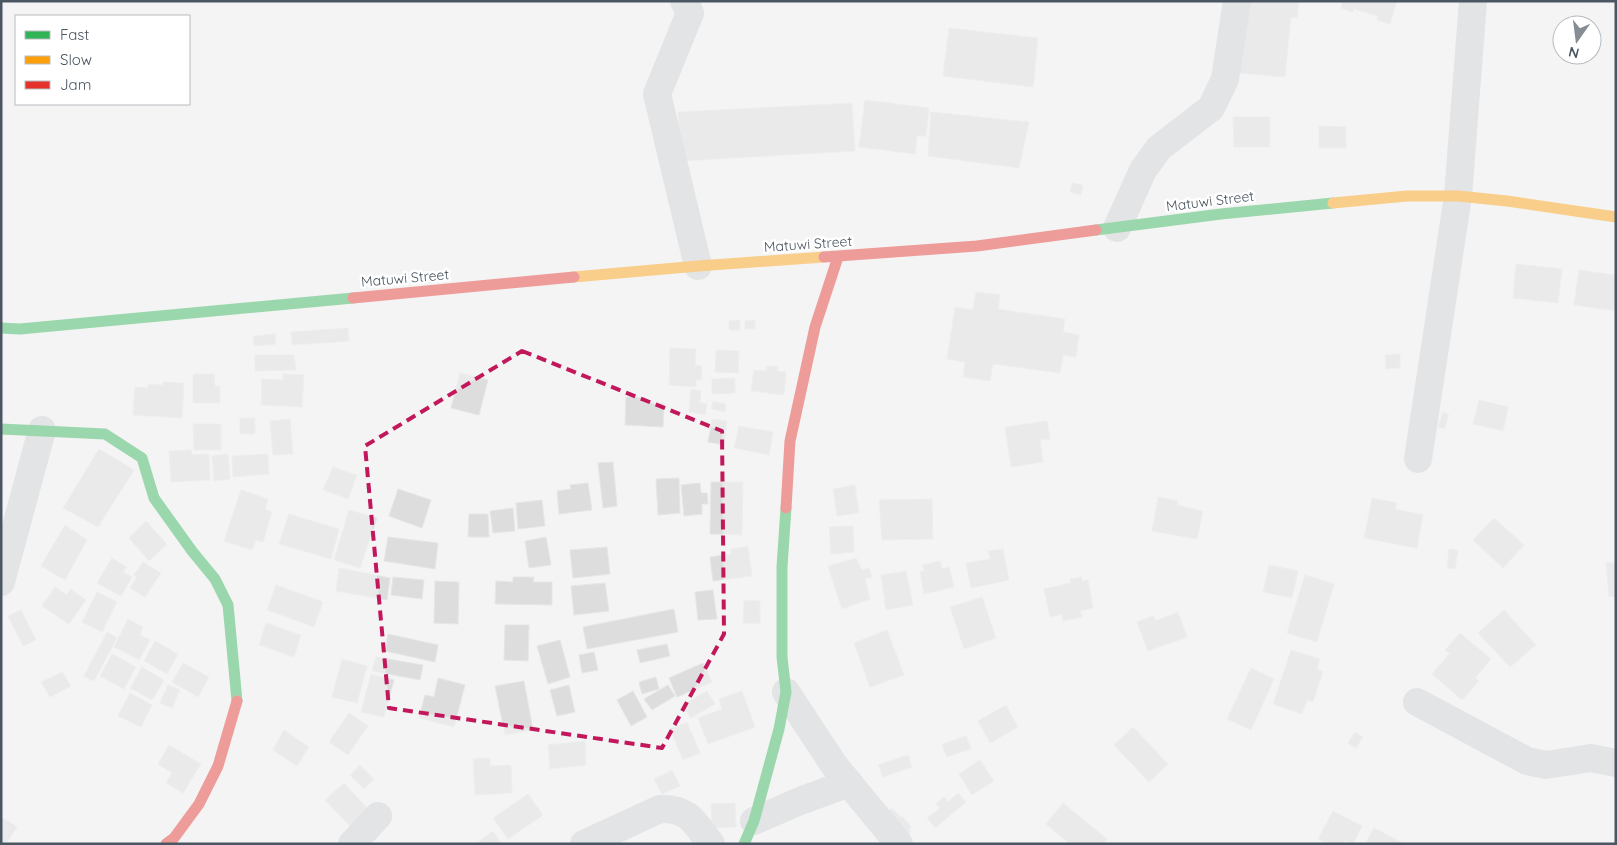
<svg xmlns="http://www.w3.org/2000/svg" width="1617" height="845" font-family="Quicksand,sans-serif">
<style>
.building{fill:#ddddde;stroke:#e5e6e7}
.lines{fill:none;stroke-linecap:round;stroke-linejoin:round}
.street{stroke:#ced0d2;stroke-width:28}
.fast{stroke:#30b455;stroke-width:11}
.slow{stroke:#ff9f0a;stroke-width:11}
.jam{stroke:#e5322d;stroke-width:11}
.marked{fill:none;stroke:#c2185b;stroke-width:4;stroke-dasharray:10 6;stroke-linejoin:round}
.labels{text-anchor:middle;stroke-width:5;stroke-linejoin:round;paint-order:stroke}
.street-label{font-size:14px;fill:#4a5661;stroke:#fff}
</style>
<rect width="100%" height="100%" fill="#f4f4f4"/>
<g class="building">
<path d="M1246,1h53l-2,17 -6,-1 -6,60 -46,-4z"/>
<path d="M1342,1h55l-7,23 -13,-4 1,-4 -24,-7 -1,3 -12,-4z"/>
<path d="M949,28l89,10 -5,49 -90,-11z"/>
<path d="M865,100l64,8 -3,28h-9l-2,18 -56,-7z"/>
<path d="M852,103l3,48 -174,10 -3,-49z"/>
<path d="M931,112l98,10 -10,46 -91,-12z"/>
<path d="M1233,117h37v30h-36z"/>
<path d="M1319,126l27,1v21h-27z"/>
<path d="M1072,183l11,2 -2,10 -11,-3z"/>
<path d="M1516,264l46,5 -4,34 -45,-5z"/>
<path d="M1579,270l37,5v36l-42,-6z"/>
<path d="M976,292l24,3 -2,14 67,10 -2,13 16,3 -3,22 -13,-2 -3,18 -67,-9 -3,17 -27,-4 2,-15 -18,-3 8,-52 18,3z"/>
<path d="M740,320v10h-11v-9z"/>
<path d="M755,320v9h-10v-8z"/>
<path d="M348,328l1,13 -57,4 -1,-13z"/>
<path d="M275,334l1,10 -22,2 -1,-10z"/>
<path d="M670,348l26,1 -1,16 7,1 -1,14h-5v7l-27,-2z"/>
<path d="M716,350l23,1 -1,22 -23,-1z"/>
<path d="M1400,354v14l-14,1 -1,-14z"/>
<path d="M255,355h39l2,15 -41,1z"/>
<path d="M767,366l11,1 -1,4 9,1 -2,23 -33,-4 3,-21 12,1z"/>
<path d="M460,373l28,7 -9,35 -28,-7z"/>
<path d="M193,374h21l1,12h5v17h-27z"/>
<path d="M283,374l21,1 -2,32 -41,-2 1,-26 21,1z"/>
<path d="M735,378v15l-23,1v-15z"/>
<path d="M163,382l21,1 -2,35 -49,-3 2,-28 13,1v-4l15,1z"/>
<path d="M691,389l10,2 -1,12 7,1 -2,11 -16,-3z"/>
<path d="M626,397h16v5l22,1 -1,24 -38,-2z"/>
<path d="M1479,400l29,7 -5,24 -30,-7z"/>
<path d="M713,401l13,3 -1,8 -14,-3z"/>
<path d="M1443,412l6,3 -5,14 -6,-2z"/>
<rect x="240" y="418" width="15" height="16"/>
<path d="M290,419l3,35 -20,1 -3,-34z"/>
<path d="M712,419l15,2 -3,24 -16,-3z"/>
<path d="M1047,421l3,18 -10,1 3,22 -32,5 -6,-40z"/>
<path d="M193,424h28v26h-27z"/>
<path d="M739,426l34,6 -4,23 -35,-7z"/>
<path d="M99,449l35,21 -36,57 -35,-19z"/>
<path d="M191,450l1,5 17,-1 1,26 -39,2 -2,-31z"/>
<path d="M228,454l2,25 -16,2 -2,-25z"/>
<path d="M268,454l1,20 -36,3 -1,-21z"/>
<path d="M613,462l4,44 -14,2 -5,-45z"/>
<path d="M333,467l24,8 -9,24 -25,-9z"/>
<path d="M679,478l1,35 -22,2 -2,-36z"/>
<path d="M711,482h32l-1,53 -32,-1z"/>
<path d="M588,483l4,27 -33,4 -2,-23 14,-2 -1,-4z"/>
<path d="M700,483l1,10h6l1,11h-6v10l-18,2 -3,-31z"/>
<path d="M855,485l4,28 -22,3 -4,-27z"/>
<path d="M398,489l33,11 -9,28 -33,-12z"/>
<path d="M241,490l27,9 -3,10 7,3 -9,30 -7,-2 -4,10 -28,-9z"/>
<path d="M1158,497l20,4 -1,4 26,6 -6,28 -45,-8z"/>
<path d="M1372,498l25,5 -2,6 28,6 -6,33 -53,-10z"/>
<path d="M932,499l1,40 -51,1 -3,-40z"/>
<path d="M542,500l3,26 -27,3 -2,-26z"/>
<path d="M513,508l2,23 -22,2 -3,-22z"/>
<path d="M349,510l28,8 -17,50 -26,-8z"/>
<path d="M289,514l50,15 -8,30 -52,-15z"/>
<path d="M469,514h19l1,23h-21z"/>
<path d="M1494,518l30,27 -21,23 -30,-28z"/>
<path d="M146,521l21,23 -18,17 -20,-23z"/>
<path d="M65,525l22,15 -22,40 -24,-14z"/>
<path d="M853,526l1,26 -23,2 -2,-27z"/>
<path d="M388,537l50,6 -3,26 -51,-8z"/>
<path d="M546,537l5,28 -22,3 -4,-27z"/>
<path d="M748,546l4,30 -39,5 -3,-24 21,-3v-5z"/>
<path d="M607,547l3,27 -37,4 -3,-28z"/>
<path d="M1003,549l6,31 -38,8 -5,-25 24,-4 -2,-8z"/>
<path d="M1449,549l9,1 -3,19 -8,-1z"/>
<path d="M112,558l15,9 -4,5 9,5 -11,19 -24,-13z"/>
<path d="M856,558l6,12 7,-2 3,9 -7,2 5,20 -28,10 -14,-43z"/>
<path d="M940,561l2,8 7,-2 5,20 -30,7 -4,-22 4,-1 -1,-6z"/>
<path d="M143,562l18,11 -16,24 -15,-9 7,-11 -3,-2z"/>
<path d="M1606,562l10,1v33l-7,1z"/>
<path d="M1269,565l29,6 -6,27 -29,-6z"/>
<path d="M339,568l51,10 -3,22 -51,-9z"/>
<path d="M906,571l7,34 -27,5 -5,-35z"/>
<path d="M1305,575l29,9 -17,58 -30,-9z"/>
<path d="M393,577l31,3 -2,19 -31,-4z"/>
<path d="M513,577h21l-1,5h19v23l-57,-1 1,-23 17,1z"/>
<path d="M1081,577l1,4 6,-1 5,28 -13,3 2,6 -19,4 -1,-7 -12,3 -6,-28 27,-6 -1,-4z"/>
<path d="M435,581l24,1 -1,42 -24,-1z"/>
<path d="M605,583l4,28 -35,4 -3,-29z"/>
<path d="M276,585l47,17 -9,25 -47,-17z"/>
<path d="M55,587l12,8 3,-6 16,11 -17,24 -27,-18z"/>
<path d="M713,590l4,29 -19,1 -3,-28z"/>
<path d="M97,592l20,10 -15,30 -20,-10z"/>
<path d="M982,597l14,41 -32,11 -14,-42z"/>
<path d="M744,600l16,1v23l-17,-1z"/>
<path d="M674,609l4,23 -91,17 -4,-22z"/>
<path d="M21,610l15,30 -13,6 -15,-30z"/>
<path d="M1504,610l32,35 -26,22 -32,-34z"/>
<path d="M1178,612l9,25 -39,14 -11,-29 16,-6 3,5z"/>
<path d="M128,619l15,8 -3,8 10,5 -11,20 -25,-13z"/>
<path d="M266,623l35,12 -7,22 -35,-12z"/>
<path d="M505,625h24l-1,36 -24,-1z"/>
<path d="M887,630l17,45 -34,12 -16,-44z"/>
<path d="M107,632l10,6 -23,43 -10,-5z"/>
<path d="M1460,633l31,26 -16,19 4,3 -17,19 -30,-26 18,-21 -5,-3z"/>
<path d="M388,634l50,11 -3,17 -50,-11z"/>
<path d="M560,640l10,37 -22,7 -11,-38z"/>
<path d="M155,641l23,13 -11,20 -23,-13z"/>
<path d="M667,644l3,12 -30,7 -3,-13z"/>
<path d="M1291,650l29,9 -3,10 6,2 -10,31 -6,-2 -5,14 -29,-10z"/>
<path d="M594,652l4,18 -16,3 -3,-18z"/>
<path d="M112,654l24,13 -12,22 -24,-13z"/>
<path d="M376,657l47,8 -3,15 -48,-9z"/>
<path d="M342,659l25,7 -10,37 -25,-6z"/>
<path d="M183,663l26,14 -11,20 -26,-15z"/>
<path d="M703,663l9,19 -35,15 -8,-19z"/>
<path d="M142,667l22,13 -12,20 -22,-12z"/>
<path d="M1251,668l23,11 -23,51 -24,-11z"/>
<path d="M62,672l9,14 -21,11 -9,-15z"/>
<path d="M371,674l23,6 -10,37 -23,-5z"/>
<path d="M656,677l3,12 -17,5 -3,-12z"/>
<path d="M438,678l27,7 -11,42 -35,-9 6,-23 9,2z"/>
<path d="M524,681l9,49 -28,5 -10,-49z"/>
<path d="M168,685l12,5 -8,18 -12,-5z"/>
<path d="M569,685l6,27 -18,4 -7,-26z"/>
<path d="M668,685l7,11 -23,14 -8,-11z"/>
<path d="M633,691l14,26 -16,9 -14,-26z"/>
<path d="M707,691l8,13 -24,14 -8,-13z"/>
<path d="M742,691l13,36 -47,17 -10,-26 24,-9 -3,-10z"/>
<path d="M130,693l22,12 -11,22 -23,-11z"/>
<path d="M1006,705l12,22 -28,16 -12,-22z"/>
<path d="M349,713l19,13 -20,29 -19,-13z"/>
<path d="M687,722l13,31 -17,7 -13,-31z"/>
<path d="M1133,727l35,37 -19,18 -35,-37z"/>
<path d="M284,730l25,17 -12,19 -24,-16z"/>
<path d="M1355,732l8,5 -7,11 -8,-5z"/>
<path d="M966,736l5,13 -24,8 -5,-13z"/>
<path d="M585,741l1,24 -36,4 -2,-24z"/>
<path d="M169,745l32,19 -18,29 -17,-10 6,-10 -14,-9z"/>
<path d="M908,755l4,12 -29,10 -5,-12z"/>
<path d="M490,758v8l21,-1 1,28 -37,2 -2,-36z"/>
<path d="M980,760l14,21 -22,14 -13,-21z"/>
<path d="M360,765l14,14 -10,10 -14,-14z"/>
<path d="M672,770l8,16 -18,8 -8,-15z"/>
<path d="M344,783l28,30 -18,17 -29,-30z"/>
<path d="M958,793l8,9 -31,26 -8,-10 13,-10 -4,-4 8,-7 4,5z"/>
<path d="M528,794l15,21 -35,24 -15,-21z"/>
<path d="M735,803l1,24 -24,1 -1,-24z"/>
<path d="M1063,803l44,36 -4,5h-33l-24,-20z"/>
<path d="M892,808l8,9 2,-1 9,11 -2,2 2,3 -8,7 -19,-25z"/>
<path d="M1333,811l29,15 -9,18 -8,-3 -1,3h-17l-9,-5z"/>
<path d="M1,817l16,10 -11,17h-5z"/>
<path d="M1374,828l29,15 -1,1h-37z"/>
<path d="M493,831l9,13h-26z"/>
</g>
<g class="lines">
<g class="street">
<path d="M684,1l6,12 -33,81 41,172"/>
<path d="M1117,228l26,-58 16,-22 52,-40 14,-29 12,-78"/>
<path d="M1418,459l40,-263 15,-195"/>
<path d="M1,582l41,-152"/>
<path d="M786,692l48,73 65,79"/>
<path d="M1417,702l110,59 19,4 45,-7 25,5"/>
<path d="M754,821l46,-20 49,-18"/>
<path d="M352,844l26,-28"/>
<path d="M584,844l76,-35c29,-1 35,14 51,35"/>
</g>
<g class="fast">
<path d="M1096,230l125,-16 112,-11"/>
<path d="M1,328l19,1 333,-31"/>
<path d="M1,429l104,5 37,24 12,40 38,53 23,28 13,26 9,96"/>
<path d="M744,844l10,-23 25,-92 7,-37 -4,-35v-90l4,-59"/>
</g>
<g class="slow">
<path d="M1333,203l74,-7h51l49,5 109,16"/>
<path d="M574,277l124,-11 126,-9"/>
</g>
<g class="jam">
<path d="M824,257l153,-11 119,-16"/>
<path d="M353,298l221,-21"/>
<path d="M786,508l4,-67 25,-114 23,-70"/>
<path d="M166,844l8,-6 25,-34 19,-38 19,-65"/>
</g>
</g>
<path d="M0 0H1617V845H0ZM522,351l200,80 2,203 -62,114 -273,-40 -24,-262z" fill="#f4f4f4" fill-opacity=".55" fill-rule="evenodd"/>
<path class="marked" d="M522,351l200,80 2,203 -62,114 -273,-40 -24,-262z"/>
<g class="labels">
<g class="street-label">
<text transform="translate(1210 201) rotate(-7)" y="5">Matuwi Street</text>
<text transform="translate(808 244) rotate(-4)" y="5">Matuwi Street</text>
<text transform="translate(405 278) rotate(-5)" y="5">Matuwi Street</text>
</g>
</g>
<rect width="1617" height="845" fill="none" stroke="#4a5661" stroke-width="5"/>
<rect x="15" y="15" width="175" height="90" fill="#ffffff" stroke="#b7bbc0"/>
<rect x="25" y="31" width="25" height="8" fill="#30b455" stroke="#b7bbc0"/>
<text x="60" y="40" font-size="15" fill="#4a5661">Fast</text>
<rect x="25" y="56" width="25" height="8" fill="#ff9f0a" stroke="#b7bbc0"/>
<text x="60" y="65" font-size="15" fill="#4a5661">Slow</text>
<rect x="25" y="81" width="25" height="8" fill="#e5322d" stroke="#b7bbc0"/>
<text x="60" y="90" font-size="15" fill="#4a5661">Jam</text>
<g transform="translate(1577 40) rotate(194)"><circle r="24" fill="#ffffff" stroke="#b7bbc0"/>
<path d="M0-4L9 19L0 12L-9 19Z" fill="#868d94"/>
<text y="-8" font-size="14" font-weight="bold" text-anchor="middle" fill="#4a5661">N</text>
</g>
</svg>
